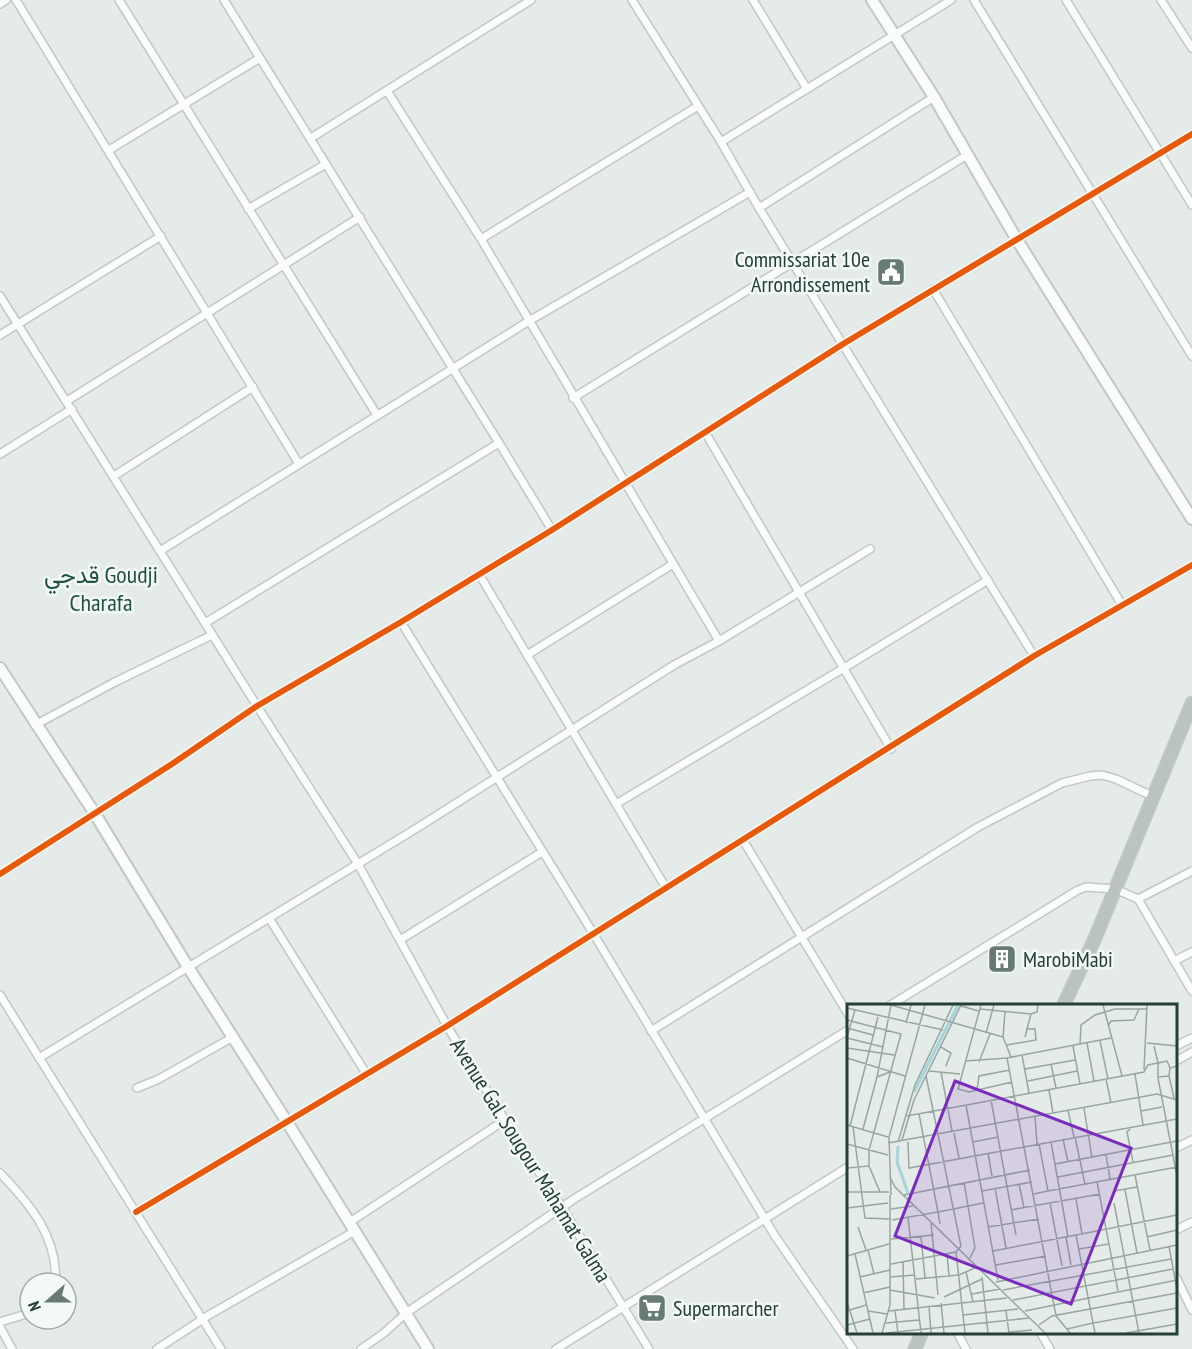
<svg xmlns="http://www.w3.org/2000/svg" width="1192" height="1349" font-family="'PT Sans Narrow',Vazirmatn,sans-serif">
<style>
.lines{fill:none;stroke-linecap:round;stroke-linejoin:round}
.street-casing{stroke:#c2c8c5;stroke-width:10}
.secondary-casing{stroke:#c1c8c5;stroke-width:14}
.highway-casing{stroke:#c1cac7;stroke-width:15}
.street{stroke:#fbfcfc;stroke-width:7}
.secondary{stroke:#fbfcfc;stroke-width:10}
.highway{stroke:#bac3c1;stroke-width:12}
.cycleway-casing{stroke:#f4f9f6;stroke-width:10}
.cycleway{stroke:#e8590c;stroke-width:6}
.labels{text-anchor:middle;stroke-width:5;stroke-linejoin:round;paint-order:stroke}
.poi-label{font-size:22px;fill:#233f36;stroke:#f4f9f6;text-anchor:start}
.street-label{font-size:22px;fill:#233f36;stroke:#f4f9f6}
.neighbourhood-label{font-size:24px;fill:#1e5142;stroke:#f4f9f6}
.inset-river{fill:none;stroke:#a6d5d9;stroke-width:3}
.inset-road{fill:none;stroke:#97a6a1;stroke-width:1.5}
.view{fill:#7b2cbf;fill-opacity:0.15;stroke:#7b2cbf;stroke-width:3}
.inset-edge{fill:none;stroke:#233f36;stroke-width:3}
</style>
<rect width="100%" height="100%" fill="#e5ebe8"/>
<g class="lines">
<g class="street-casing">
<g id="street">
<path d="M16,0l283,464"/>
<path d="M119,0l258,415"/>
<path d="M224,0l275,443"/>
<path d="M632,0l89,142 230,-142"/>
<path d="M753,0l54,89"/>
<path d="M974,0l218,356"/>
<path d="M1066,0l126,205"/>
<path d="M1161,0l31,48"/>
<path d="M0,4l6,-4"/>
<path d="M387,91l94,148 238,402"/>
<path d="M311,138l220,-138"/>
<path d="M721,142l38,66 275,448"/>
<path d="M109,150l151,-92"/>
<path d="M759,208l175,-111"/>
<path d="M248,209l78,-45"/>
<path d="M481,239l217,-133"/>
<path d="M933,289l189,316"/>
<path d="M0,296l257,410 101,158 89,162 58,94 57,87 87,142"/>
<path d="M0,335l161,-99"/>
<path d="M573,398l394,-243"/>
<path d="M67,401l293,-184"/>
<path d="M705,432l186,317"/>
<path d="M0,454l72,-45"/>
<path d="M114,476l139,-89"/>
<path d="M160,551l369,-230 221,-129"/>
<path d="M479,574l187,314"/>
<path d="M401,622l192,311 182,303 78,113"/>
<path d="M205,623l294,-180 53,87"/>
<path d="M527,655l146,-91"/>
<path d="M35,725l80,-43 97,-47"/>
<path d="M616,804l228,-136 144,-88"/>
<path d="M743,840l105,174"/>
<path d="M0,874l172,-110 85,-58 144,-84 151,-92 291,-186 349,-210"/>
<path d="M1138,899l54,-28"/>
<path d="M269,918l98,157"/>
<path d="M400,940l142,-88"/>
<path d="M1174,961l18,-9"/>
<path d="M0,995l221,354"/>
<path d="M889,1006l189,-116 8,-3 29,2 23,10 54,92"/>
<path d="M651,1031l327,-204 84,-44 28,-7 12,-1 14,4 38,18"/>
<path d="M1176,1046l16,-8"/>
<path d="M39,1058l378,-230 257,-163 45,-24 151,-92"/>
<path d="M1176,1061l16,-9"/>
<path d="M137,1088l22,-9 74,-42"/>
<path d="M1176,1148l16,-8"/>
<path d="M0,1173c29,30 59,65 55,110"/>
<path d="M136,1212l311,-186 587,-370 158,-91"/>
<path d="M350,1222l155,-102"/>
<path d="M1176,1230l16,-8"/>
<path d="M1176,1277l16,33"/>
<path d="M0,1322l30,-9"/>
<path d="M0,1327l12,22"/>
<path d="M957,1332l9,17"/>
<path d="M1040,1332l10,17"/>
<path d="M157,1349l52,-34 146,-84"/>
<path d="M361,1349l23,-16 22,-20 168,-114 274,-169"/>
<path d="M556,1349l292,-182"/>
</g>
</g>
<g class="secondary-casing">
<g id="secondary">
<path d="M872,0l62,97 83,143 175,279"/>
<path d="M0,668l95,146 93,153 99,155 141,227"/>
</g>
</g>
<g class="highway-casing">
<g id="highway">
<path d="M1063,1006l30,-63 99,-240"/>
<path d="M915,1349l7,-17"/>
</g>
</g>
<use href="#street" class="street"/>
<use href="#secondary" class="secondary"/>
<use href="#highway" class="highway"/>
<g class="cycleway-casing">
<g id="cycleway">
<path d="M0,874l172,-110 85,-58 144,-84 151,-92 291,-186 349,-210"/>
<path d="M136,1212l311,-186 587,-370 158,-91"/>
</g>
</g>
<use href="#cycleway" class="cycleway"/>
</g>
<defs>
<g id="civic-square" transform="scale(1.5)"><rect x="-9" y="-9" width="18" height="18" rx="4" fill="#677b74" stroke="#f4f9f6"/><path d="M-.6-6.5H3V-4.5H.6V-3L4-1V1h2V6H-6V1h2V-1L-.6-3ZM-1.2 2.5V6h2.4V2.5Z" fill="#fff"/></g>
<g id="building-square" transform="scale(1.5)"><rect x="-9" y="-9" width="18" height="18" rx="4" fill="#677b74" stroke="#f4f9f6"/><path d="M-4-6H4V6H1V3H-1V6H-4ZM-2.5-4.3h1.7v1.8h-1.7ZM.8-4.3h1.7v1.8H.8ZM-2.5-1h1.7V.8h-1.7ZM.8-1h1.7V.8H.8Z" fill="#fff"/></g>
<g id="supermarket-square" transform="scale(1.5)"><rect x="-9" y="-9" width="18" height="18" rx="4" fill="#677b74" stroke="#f4f9f6"/><path d="M-6-5.5h2.5l.6 2H6L4.5 2H-2.5L-4.4-4H-6ZM-1.5 3.2a1.3 1.3 0 1 0 .1 0ZM3 3.2a1.3 1.3 0 1 0 .1 0Z" fill="#fff"/></g>
</defs>
<g fill-rule="evenodd">
<use href="#civic-square" x="891" y="272"/>
<use href="#building-square" x="1002" y="959"/>
<use href="#supermarket-square" x="652" y="1308"/>
</g>
<g class="labels">
<g class="poi-label">
<text x="870" y="267" text-anchor="end">Commissariat 10e<tspan x="870" dy="25">Arrondissement</tspan></text>
<text x="1023" y="967">MarobiMabi</text>
<text x="673" y="1316">Supermarcher</text>
</g>
<g class="street-label">
<text transform="translate(531 1160) rotate(58)" y="8">Avenue Gal. Sougour Mahamat Galma</text>
</g>
<g class="neighbourhood-label">
<text x="101" y="583">قدجي Goudji<tspan x="101" dy="28">Charafa</tspan></text>
</g>
</g>
<g transform="translate(847 1004)">
<rect width="330" height="330" fill="#e5ebe8"/>
<path class="inset-river" d="M67,88l44,-87M51,142l-1,16 11,31"/>
<path class="inset-road" d="M44,1l112,32M134,1l-23,84 11,3 43,-10M256,1l19,71M114,2l18,5M0,4l96,22M133,5l51,5 6,-2 1,-7M158,8l-2,25 8,20M0,16l54,14 -32,116v16l11,26M59,19l5,-18M261,22l3,-5 23,-1 5,-11M0,24l26,7M139,29l8,-28M0,33l8,-27M178,33l6,-23M0,34l36,9M253,37l8,38M240,39l7,38M300,39l30,3M160,41l29,-5 -1,-11h-9M233,41l1,-20 14,-10 20,-6h32M226,42l7,38M307,42l4,17 9,-2 3,7M94,43l10,6 -5,13M0,44l47,7M175,51l7,38M0,54l58,18M160,54l104,-20M118,57l42,-3 49,258 14,17M132,58l11,-28M204,60l5,24M178,65l50,-9M297,66l3,-65M82,67l31,3M43,68l-13,5 14,-72M94,68l11,59M288,70l8,51M322,72l5,22M311,74l19,98M259,75l5,24M181,77l49,-10M130,86l2,-14 31,-6M202,86l4,23M144,96l25,135M119,101l32,175M237,104l8,50M221,106l6,27M294,107l21,-4M60,112l237,-44 4,-7 10,-2v14l11,-1 1,-8 7,-2M188,113l2,27M0,121l41,12M3,122l28,-109M6,123l12,91 25,1M285,123l-5,5 6,30M16,125l14,-52M107,129l5,25M228,133l10,47M216,135l5,23M55,136l12,-40 47,-95M51,138l17,-57 38,-80M61,138l1,26 268,-49M126,138l25,-5M204,138l17,95M41,139l269,-49 20,6M0,140l41,11M141,149l4,23M259,151l4,24M208,160l122,-23M0,164l22,-2M288,171l15,75M43,173l5,10 150,146M211,173l115,-22M117,178l11,66 -5,10M250,178l21,109M172,180l5,24M148,184l11,60M278,186l12,63M135,187l50,-9M201,187l129,-24M267,187l23,-4M0,188h42M187,190l14,-3 -9,-47M44,191l-2,-58 36,-132M57,191l126,-25M229,195l6,35M203,199l12,63M267,199l25,130M0,204l41,-5M44,205l22,-3M164,206l89,-16M61,213l13,116M45,216l46,-8 -19,-98M84,219l7,72M93,220l-2,-12 45,-9M11,223l8,23M141,223l51,-8M74,232l4,42M219,233l5,28M300,233l30,-7M44,235l43,-4M322,242l8,44M232,245l30,-5M21,246l6,24M146,247l83,-16M109,248l9,81M8,250l18,79M100,250l2,22M0,252l42,-12M56,258l1,48M44,260l65,-12 5,-6 -35,-170M149,261l50,-9M119,268l7,30M13,273l30,-7M43,273l25,-2M135,273l6,56M69,275l43,-4 18,-8M149,278l181,-37M43,286l45,8M156,286l168,-31M16,289l27,-6M125,290l28,-5M97,293l38,-18M166,296l160,-31M0,298l10,31M94,299l3,30M82,303l2,26M0,307l19,-6M21,307l19,3M42,307l118,-13M48,307l3,22M159,307l3,22M178,307l152,-31M116,311l55,-6M39,319l33,-3M0,321l23,-6M192,321l13,-9 125,-23M220,325l26,-6 -17,-88 101,-20M162,328l23,-2M35,329l8,-28v-110M40,329l142,-15M248,329l-2,-10 84,-15M279,329l51,-9"/>
<path class="view" d="M108,77l176,67 -60,156 -176,-68z"/>
<rect width="330" height="330" class="inset-edge"/>
</g>
<g transform="translate(48 1301) rotate(249)"><circle r="28" fill="#f4f9f6" stroke="#a0afa9" stroke-width="1.5"/>
<path d="M0-4.5L10 22L0 15L-10 22Z" fill="#677b74"/>
<text y="-9" font-size="16" font-weight="bold" text-anchor="middle" fill="#233f36">N</text>
</g>
</svg>
